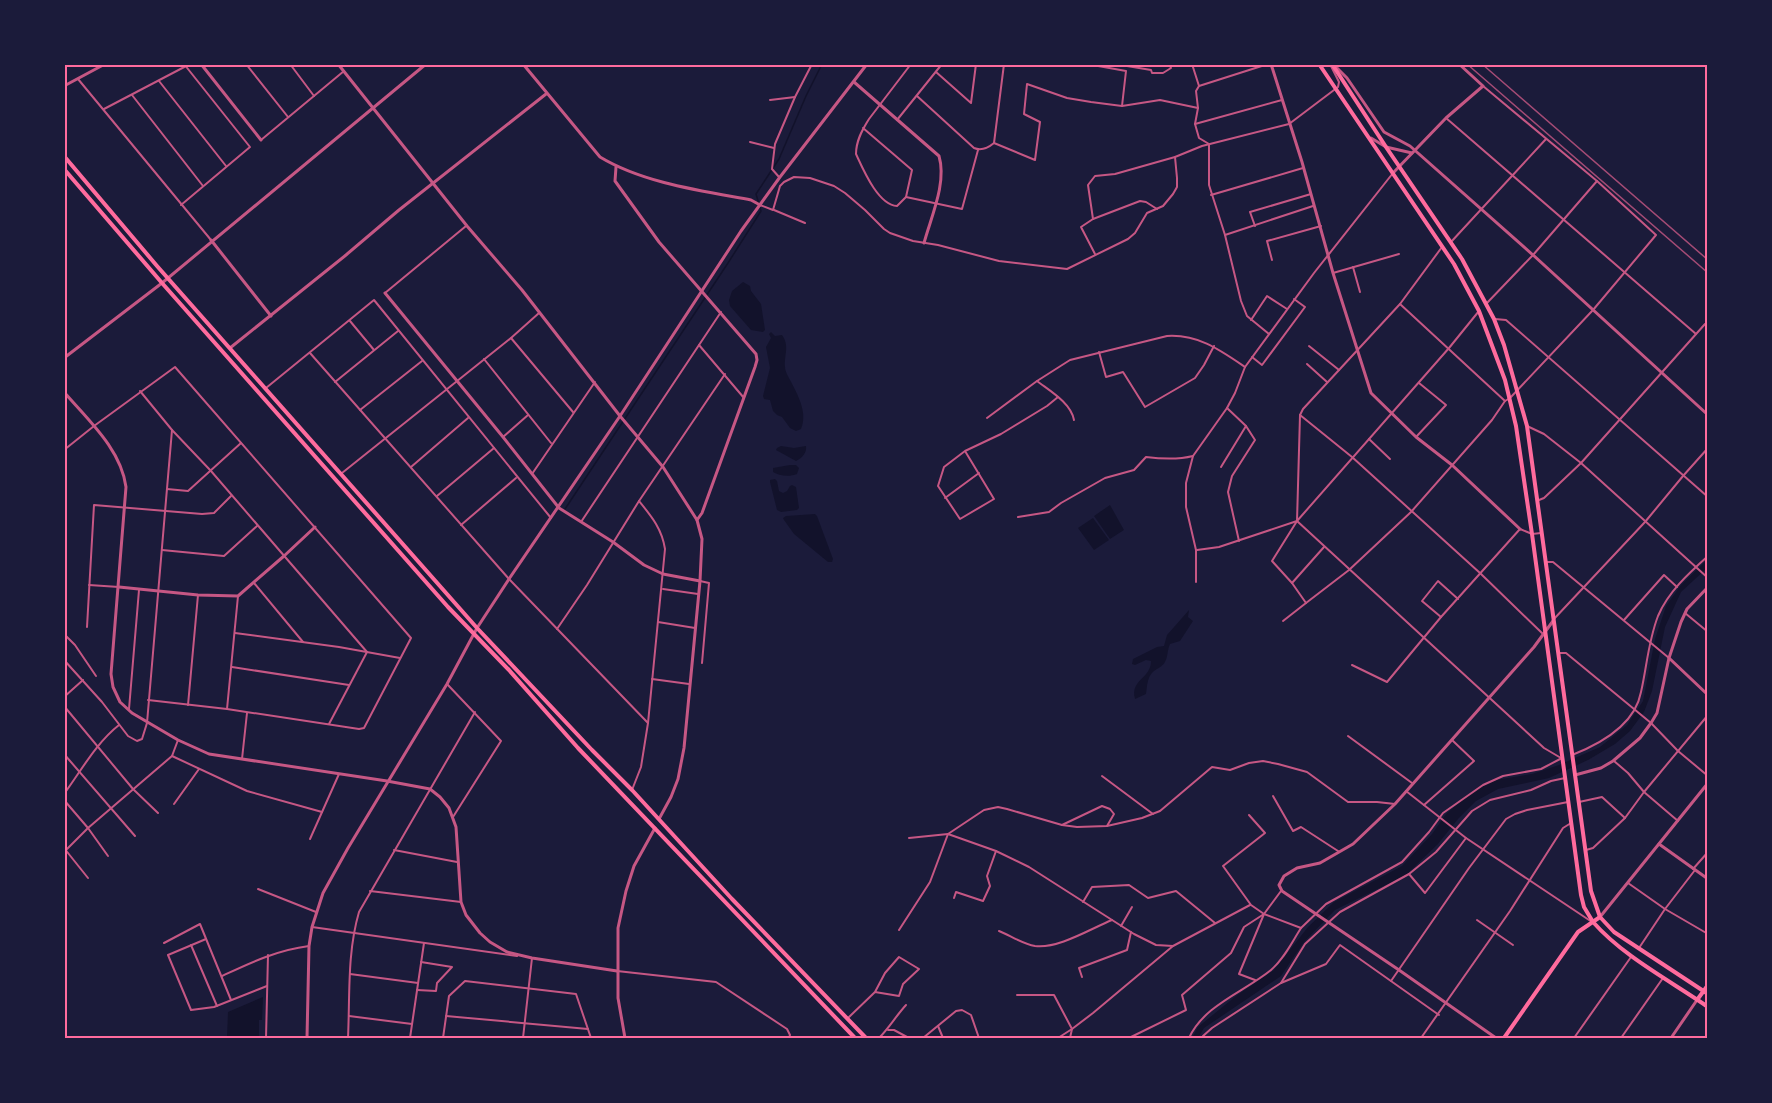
<svg xmlns="http://www.w3.org/2000/svg" width="1772" height="1103" font-family="'Titillium Web',sans-serif">
<style>
.water{fill:#12122b}
.lines{fill:none;stroke-linecap:round;stroke-linejoin:round}
.stream{stroke:#12122b;stroke-width:1.5}
.minor{stroke:#c65784;stroke-width:2}
.tertiary{stroke:#c65784;stroke-width:3}
.secondary{stroke:#ff6b9d;stroke-width:4}
.primary{stroke:#ff6b9d;stroke-width:4}
.trunk{stroke:#ff6b9d;stroke-width:4}
.rail{stroke:#a44b75;stroke-width:1.5}
.neatline{fill:none;stroke:#ff6b9d;stroke-width:2}
</style>
<rect width="100%" height="100%" fill="#1b1b3a"/>
<g class="water">
<path d="M743,282l7,4 1,5 10,13 4,26 -2,2 -12,-2 -21,-24 -1,-6 3,-9z"/>
<path d="M771,332l4,4 7,-1c8,11 2,20 3,32 0,4 3,9 5,13 8,15 18,33 11,49l-5,2 -6,-3 -8,-11 -5,-2 -4,-4 -3,-11 -6,-1 -1,-3 7,-28 -4,-21 5,-9 -2,-4z"/>
<path d="M781,446l13,2 12,-2c1,7 -4,12 -10,15l-20,-11 1,-2z"/>
<path d="M790,465h6l3,3 -2,6c-7,3 -18,2 -24,-2v-4z"/>
<path d="M775,479l2,2 2,10 4,2 4,-2 3,-5 2,-1 4,2 3,21 -2,2 -16,2 -4,-2 -7,-28v-2z"/>
<path d="M1110,505l14,25 -14,9 -16,-23z"/>
<path d="M815,514l2,2 16,43 -1,3h-4l-34,-28 -10,-14 -1,-2 3,-2z"/>
<path d="M1093,518l16,22 -15,10 -16,-22z"/>
<path d="M1707,560v8l-26,24 -16,35 -13,64 -8,21 -14,19 -15,13 -27,16 -39,18 -51,11 -22,12 -18,18 -20,25 -32,31 -71,35 -31,32 -23,34 -77,52 -6,10h-6l6,-11 38,-31 38,-26 34,-43 26,-25 68,-36 30,-32 14,-20 26,-22 24,-12 36,-6 27,-9 41,-18 27,-22 16,-24 12,-62 11,-33 15,-21z"/>
<path d="M1189,610l-1,7 5,4 -13,20 -10,3c-3,7 -2,12 -5,18 -3,5 -7,6 -11,9 -7,5 -7,16 -8,23l-11,5c-5,-20 16,-20 16,-38l-5,-1 -11,5 -3,-1 1,-5 24,-12 7,-1 3,-11z"/>
<path d="M263,997l-1,23h-3v18h-32l1,-26z"/>
</g>
<g class="lines">
<path class="stream" d="M565,509l163,-246 33,-52 -5,-17 23,-35 27,-63 16,-32"/>
<g class="minor">
<path d="M246,64l42,53"/>
<path d="M290,64l24,32"/>
<path d="M1087,64l39,7 -4,35"/>
<path d="M1192,64l7,22 -3,5 2,17 -3,16 4,14 10,6"/>
<path d="M1127,66l24,4 1,3h11l8,-5 -2,-4"/>
<path d="M936,72l35,31 5,-39"/>
<path d="M78,79l133,161"/>
<path d="M159,81l67,85"/>
<path d="M1199,86l69,-22"/>
<path d="M132,95l71,91"/>
<path d="M917,96l57,52c7,3 14,0 20,-5l10,-79"/>
<path d="M770,100l25,-3"/>
<path d="M104,109l86,-45"/>
<path d="M1446,118l250,216"/>
<path d="M897,120l45,-56"/>
<path d="M1195,124l87,-24"/>
<path d="M863,128l49,42 -6,27 -9,9c-19,-1 -34,-37 -41,-52 0,-13 6,-24 13,-35l42,-55"/>
<path d="M261,140l83,-69"/>
<path d="M750,142l24,6"/>
<path d="M994,143l41,17 5,-38 -16,-8 3,-30 40,14 24,4 31,4 38,-6 38,8"/>
<path d="M1209,144v41l16,50 16,66 6,15 22,18"/>
<path d="M779,177l-7,-8 3,-25 20,-47 17,-33"/>
<path d="M1211,195l92,-27"/>
<path d="M906,197l56,12 16,-59"/>
<path d="M181,205l69,-58 -66,-83"/>
<path d="M760,205l13,5 7,-24 4,-4 10,-5 16,1 24,8 11,7 20,17 19,19 6,4 23,8 25,4 61,16 68,8 61,-30 7,-6 12,-20 16,-7 10,-12 4,-7v-9l-2,-21"/>
<path d="M774,210l31,13"/>
<path d="M1093,219l-5,-34 7,-9 20,-2 60,-17 27,-11 87,-22 49,-37 1,-5 -9,-18"/>
<path d="M1255,226l-5,-14 61,-18"/>
<path d="M1225,235l88,-29"/>
<path d="M1451,242l95,-103"/>
<path d="M1442,247l-42,57 -97,105 -3,6 -3,106c82,76 165,151 247,227l17,10"/>
<path d="M1095,254l-14,-27 12,-8 47,-18 6,1 11,7"/>
<path d="M1272,260l-5,-19 54,-15"/>
<path d="M1353,267l7,25"/>
<path d="M1333,273l66,-19"/>
<path d="M385,293l81,-67"/>
<path d="M1400,304l105,97"/>
<path d="M1486,304l47,-49 64,-74"/>
<path d="M1479,311l-30,37 -152,173 -25,40 20,22 14,20 43,-33 62,-58 81,-92 13,-19 5,-3 83,-88 63,-75 -59,-54 -114,-95"/>
<path d="M1495,319l11,1 202,177"/>
<path d="M1251,320l16,-24 20,13"/>
<path d="M350,321l24,29"/>
<path d="M511,338l62,74"/>
<path d="M699,345l45,53"/>
<path d="M1309,346l30,24"/>
<path d="M1099,352l7,25 17,-5 22,35 50,-29 9,-13 10,-19"/>
<path d="M310,353l199,226 139,144"/>
<path d="M1252,357l10,8 43,-58 -11,-8"/>
<path d="M484,359l67,84"/>
<path d="M1307,364l20,18"/>
<path d="M1037,381c13,10 34,22 37,39"/>
<path d="M335,382l63,-51"/>
<path d="M266,388l108,-88 177,218"/>
<path d="M140,391l32,39 39,41 156,181"/>
<path d="M1227,408l19,18 9,14 -23,36 -4,16 11,49"/>
<path d="M360,410l62,-49"/>
<path d="M1300,415l52,42 128,116 63,61"/>
<path d="M987,418l50,-37 33,-21 97,-24c31,-2 53,14 78,31"/>
<path d="M1527,426l17,8 37,29 127,115"/>
<path d="M503,437l25,-22"/>
<path d="M1416,437l30,-32 -27,-22"/>
<path d="M1369,439l21,20"/>
<path d="M64,450l30,-24 81,-59 236,271 -47,90 -5,1 -132,-20 -79,-9"/>
<path d="M965,451l29,48 -34,20 -22,-33 6,-19 21,-16 36,-17 46,-28 11,-9"/>
<path d="M411,467l57,-49"/>
<path d="M1221,467l25,-41"/>
<path d="M342,473l169,-135 28,-25"/>
<path d="M532,474l63,-92"/>
<path d="M167,489l21,2 53,-48"/>
<path d="M437,496l57,-48"/>
<path d="M945,498l34,-25"/>
<path d="M1539,500l5,-2 37,-35 124,-139"/>
<path d="M1018,517l31,-5 12,-9 44,-25 29,-8 12,-13c16,2 31,3 47,-1"/>
<path d="M581,522l140,-210"/>
<path d="M461,525l55,-47"/>
<path d="M162,550l62,6 33,-30"/>
<path d="M1197,550l22,-3 78,-26"/>
<path d="M1545,562h8l116,96"/>
<path d="M700,581l9,2 -7,80"/>
<path d="M1196,582v-32l-10,-43v-24l7,-27 34,-48 8,-15 10,-26 69,-94 79,-100"/>
<path d="M254,583l49,59"/>
<path d="M1292,583l32,-36"/>
<path d="M89,585l30,2"/>
<path d="M663,589l35,5"/>
<path d="M1685,613l23,19"/>
<path d="M1441,617l-19,-16 16,-20 20,18"/>
<path d="M1553,620l92,-98 38,-46 25,-28"/>
<path d="M1624,620l40,-45 13,12"/>
<path d="M1283,621l23,-18"/>
<path d="M658,622l37,6"/>
<path d="M87,627l7,-122 108,9 12,-1 17,-17"/>
<path d="M557,629l30,-44 52,-84 86,-127"/>
<path d="M235,633l104,14 61,11"/>
<path d="M64,634l11,11 21,31"/>
<path d="M1558,653h8l85,70 27,28 30,25"/>
<path d="M64,660l38,42 26,34 9,5 5,-2 5,-16 25,-293"/>
<path d="M1352,665l35,17 54,-65 79,-88 12,5 9,-1"/>
<path d="M232,667l117,18"/>
<path d="M652,679l37,5"/>
<path d="M447,684l54,57 -48,76"/>
<path d="M64,697l19,-17"/>
<path d="M188,705l10,-110"/>
<path d="M64,706l69,83 25,24"/>
<path d="M129,709l10,-119"/>
<path d="M227,709l11,-113"/>
<path d="M329,724l38,-72"/>
<path d="M1348,736l64,47"/>
<path d="M64,754l71,82"/>
<path d="M1572,755c28,-11 63,-30 69,-63 6,-26 7,-50 17,-76 10,-24 31,-43 50,-60"/>
<path d="M172,756l75,35 75,21"/>
<path d="M242,759l5,-46"/>
<path d="M1614,761l14,12 16,19 34,29"/>
<path d="M1102,776l51,38"/>
<path d="M632,790l9,-23 7,-44 17,-174c-3,-20 -13,-32 -26,-48"/>
<path d="M1406,791l60,47 126,84"/>
<path d="M64,794c17,-23 32,-51 55,-69"/>
<path d="M1273,796l20,35 8,-4 37,24"/>
<path d="M64,800l24,28 20,28"/>
<path d="M1579,802l23,-5 23,21"/>
<path d="M174,804l25,-35"/>
<path d="M1424,805l50,-44 -22,-21"/>
<path d="M1249,815l16,18 -42,33 28,39 13,9 37,14 25,-24 76,-42 27,-30 14,-19 40,-28 20,-9 38,-7 21,-11"/>
<path d="M1062,825l40,-19 8,3 4,5 -7,12"/>
<path d="M909,838l39,-4 48,17 33,16 105,67 22,11 17,1"/>
<path d="M310,839l29,-65"/>
<path d="M64,848l24,30"/>
<path d="M66,850l22,-22 84,-72 6,-16"/>
<path d="M394,850l63,12"/>
<path d="M1586,850l7,-2 32,-30 19,-26 64,-77"/>
<path d="M1693,869l15,-17"/>
<path d="M1409,874l16,19 41,-55"/>
<path d="M1628,883l37,26 43,25"/>
<path d="M258,889l58,23"/>
<path d="M370,891l91,11"/>
<path d="M954,898l2,-6 27,9 7,-15 -3,-10 9,-25"/>
<path d="M1083,902l9,-15 37,-2 19,13 28,-7 39,32"/>
<path d="M1477,920l36,25"/>
<path d="M1121,926l11,-19"/>
<path d="M312,927l205,29"/>
<path d="M899,930l31,-48 18,-48 36,-24 14,-3 9,2 55,16 15,2 30,-1 35,-8 18,-7 52,-44 18,3 19,-7 14,-2 15,3 29,8 41,30h29l18,2"/>
<path d="M999,931c12,5 24,13 36,15 23,3 55,-17 77,-26"/>
<path d="M206,939l-38,16 23,55 23,-3 53,-21"/>
<path d="M164,943l36,-19 31,76"/>
<path d="M191,945l26,61"/>
<path d="M1639,948l26,-39 30,-39"/>
<path d="M617,971l99,11 71,47 3,6 -1,3"/>
<path d="M350,974l68,9"/>
<path d="M222,976c28,-13 55,-26 87,-30"/>
<path d="M1082,977l-3,-9 48,-18 4,-18"/>
<path d="M1255,980l-16,-6 25,-60 17,-23"/>
<path d="M1391,981l78,-113 37,-49 9,-5 12,-4 41,-8"/>
<path d="M1281,983l24,-39 24,-22 11,-10 69,-38 27,-22 36,-41 18,-11 41,-10 20,-9 14,-3"/>
<path d="M417,990l19,1 1,-8 15,-16 -31,-5"/>
<path d="M1017,995h37l18,34 -14,9"/>
<path d="M349,1016l63,8"/>
<path d="M446,1016l142,13"/>
<path d="M848,1018l27,-26 10,-19 14,-16 20,12 -16,15 -4,12 -24,-4"/>
<path d="M938,1026l5,12"/>
<path d="M888,1030h6l13,7 12,1"/>
<path d="M266,1038l2,-83"/>
<path d="M348,1038c2,-42 -1,-85 11,-126l116,-200"/>
<path d="M410,1038l14,-95"/>
<path d="M443,1038l6,-42 16,-15 111,13 15,44"/>
<path d="M523,1038l9,-80"/>
<path d="M879,1038c10,-10 17,-22 27,-33"/>
<path d="M923,1038l33,-27 6,-1 9,5 8,23"/>
<path d="M1070,1038l2,-9 21,-16 80,-67 77,-41"/>
<path d="M1129,1038l57,-28 -4,-15 49,-42 13,-26 20,-13"/>
<path d="M1189,1038c15,-33 55,-46 82,-68 13,-11 21,-28 30,-42"/>
<path d="M1202,1038l1,-2 9,-8 69,-45 45,-19 14,-19 99,70"/>
<path d="M1421,1038l89,-127 53,-83 8,-5"/>
<path d="M1574,1038l57,-81"/>
<path d="M1621,1038l42,-60"/>
</g>
<g class="tertiary">
<path d="M201,64l60,76"/>
<path d="M338,64l129,162 55,64 98,126 43,51 34,53 5,19 -2,42 -16,167 -6,31 -7,18 -12,22"/>
<path d="M523,64l77,93c43,26 102,34 151,43l9,5"/>
<path d="M1271,64l31,98 31,111 38,120 45,44 36,28 68,64"/>
<path d="M1335,66l12,12 37,54 26,14 123,109 175,160"/>
<path d="M854,82l85,74c8,27 -8,61 -15,87"/>
<path d="M64,86l41,-22"/>
<path d="M1371,138l15,9 26,6"/>
<path d="M616,167l-1,14 44,61 97,112 1,6 -2,7 -53,146 -5,7"/>
<path d="M1393,173l53,-55 37,-32 -24,-22"/>
<path d="M211,240l60,76"/>
<path d="M385,293l118,144 56,71 54,34 31,23 19,9 37,7"/>
<path d="M230,348l116,-93 53,-45 147,-116"/>
<path d="M64,358l98,-75 264,-219"/>
<path d="M64,392c24,28 57,57 62,95l-15,187 2,13 7,15 12,11 46,27 31,14 178,27 43,8 10,8 9,11 7,19 5,75 5,13 14,18 10,9 17,10 25,6 85,13"/>
<path d="M119,587l79,8 40,1 46,-40 31,-29"/>
<path d="M1669,658l39,37"/>
<path d="M1575,775l26,-7 12,-7 27,-23 11,-15 6,-10 12,-55 12,-36 6,-13 21,-22"/>
<path d="M1659,844l49,35"/>
<path d="M1600,917l108,-134"/>
<path d="M307,1038l2,-92 3,-19 11,-34 25,-45 99,-164 30,-56 32,-49 111,-163 121,-185 39,-54 87,-113"/>
<path d="M625,1038l-7,-40v-70l8,-37 8,-25 21,-38"/>
<path d="M1496,1038l-97,-68 -117,-79 -3,-6 5,-9 13,-8 23,-5 33,-19 42,-40 139,-157 19,-26"/>
<path d="M1671,1038l26,-38"/>
</g>
<g class="secondary">
<path d="M1319,64l135,200 25,47 26,69 11,46 16,108 49,361 3,12 9,15"/>
<path d="M1332,64l54,83 76,112 32,60 10,26 23,81 64,465 9,26"/>
</g>
<g class="primary">
<path d="M1593,922c31,35 76,58 115,85"/>
<path d="M1697,1000l11,-15"/>
<path d="M1504,1038l74,-106 22,-15 14,15 94,62"/>
</g>
<g class="trunk">
<path d="M64,156l93,110 320,362 115,122 40,40 100,109 134,139"/>
<path d="M64,169l98,114 286,324 61,63 69,78 277,290"/>
</g>
<g class="rail">
<path d="M1467,64l241,209"/>
<path d="M1482,64l226,196"/>
</g>
</g>
<rect width="1772" height="1103" fill="none" stroke="#1b1b3a" stroke-width="132"/>
<rect x="66" y="66" width="1640" height="971" class="neatline"/>
</svg>
